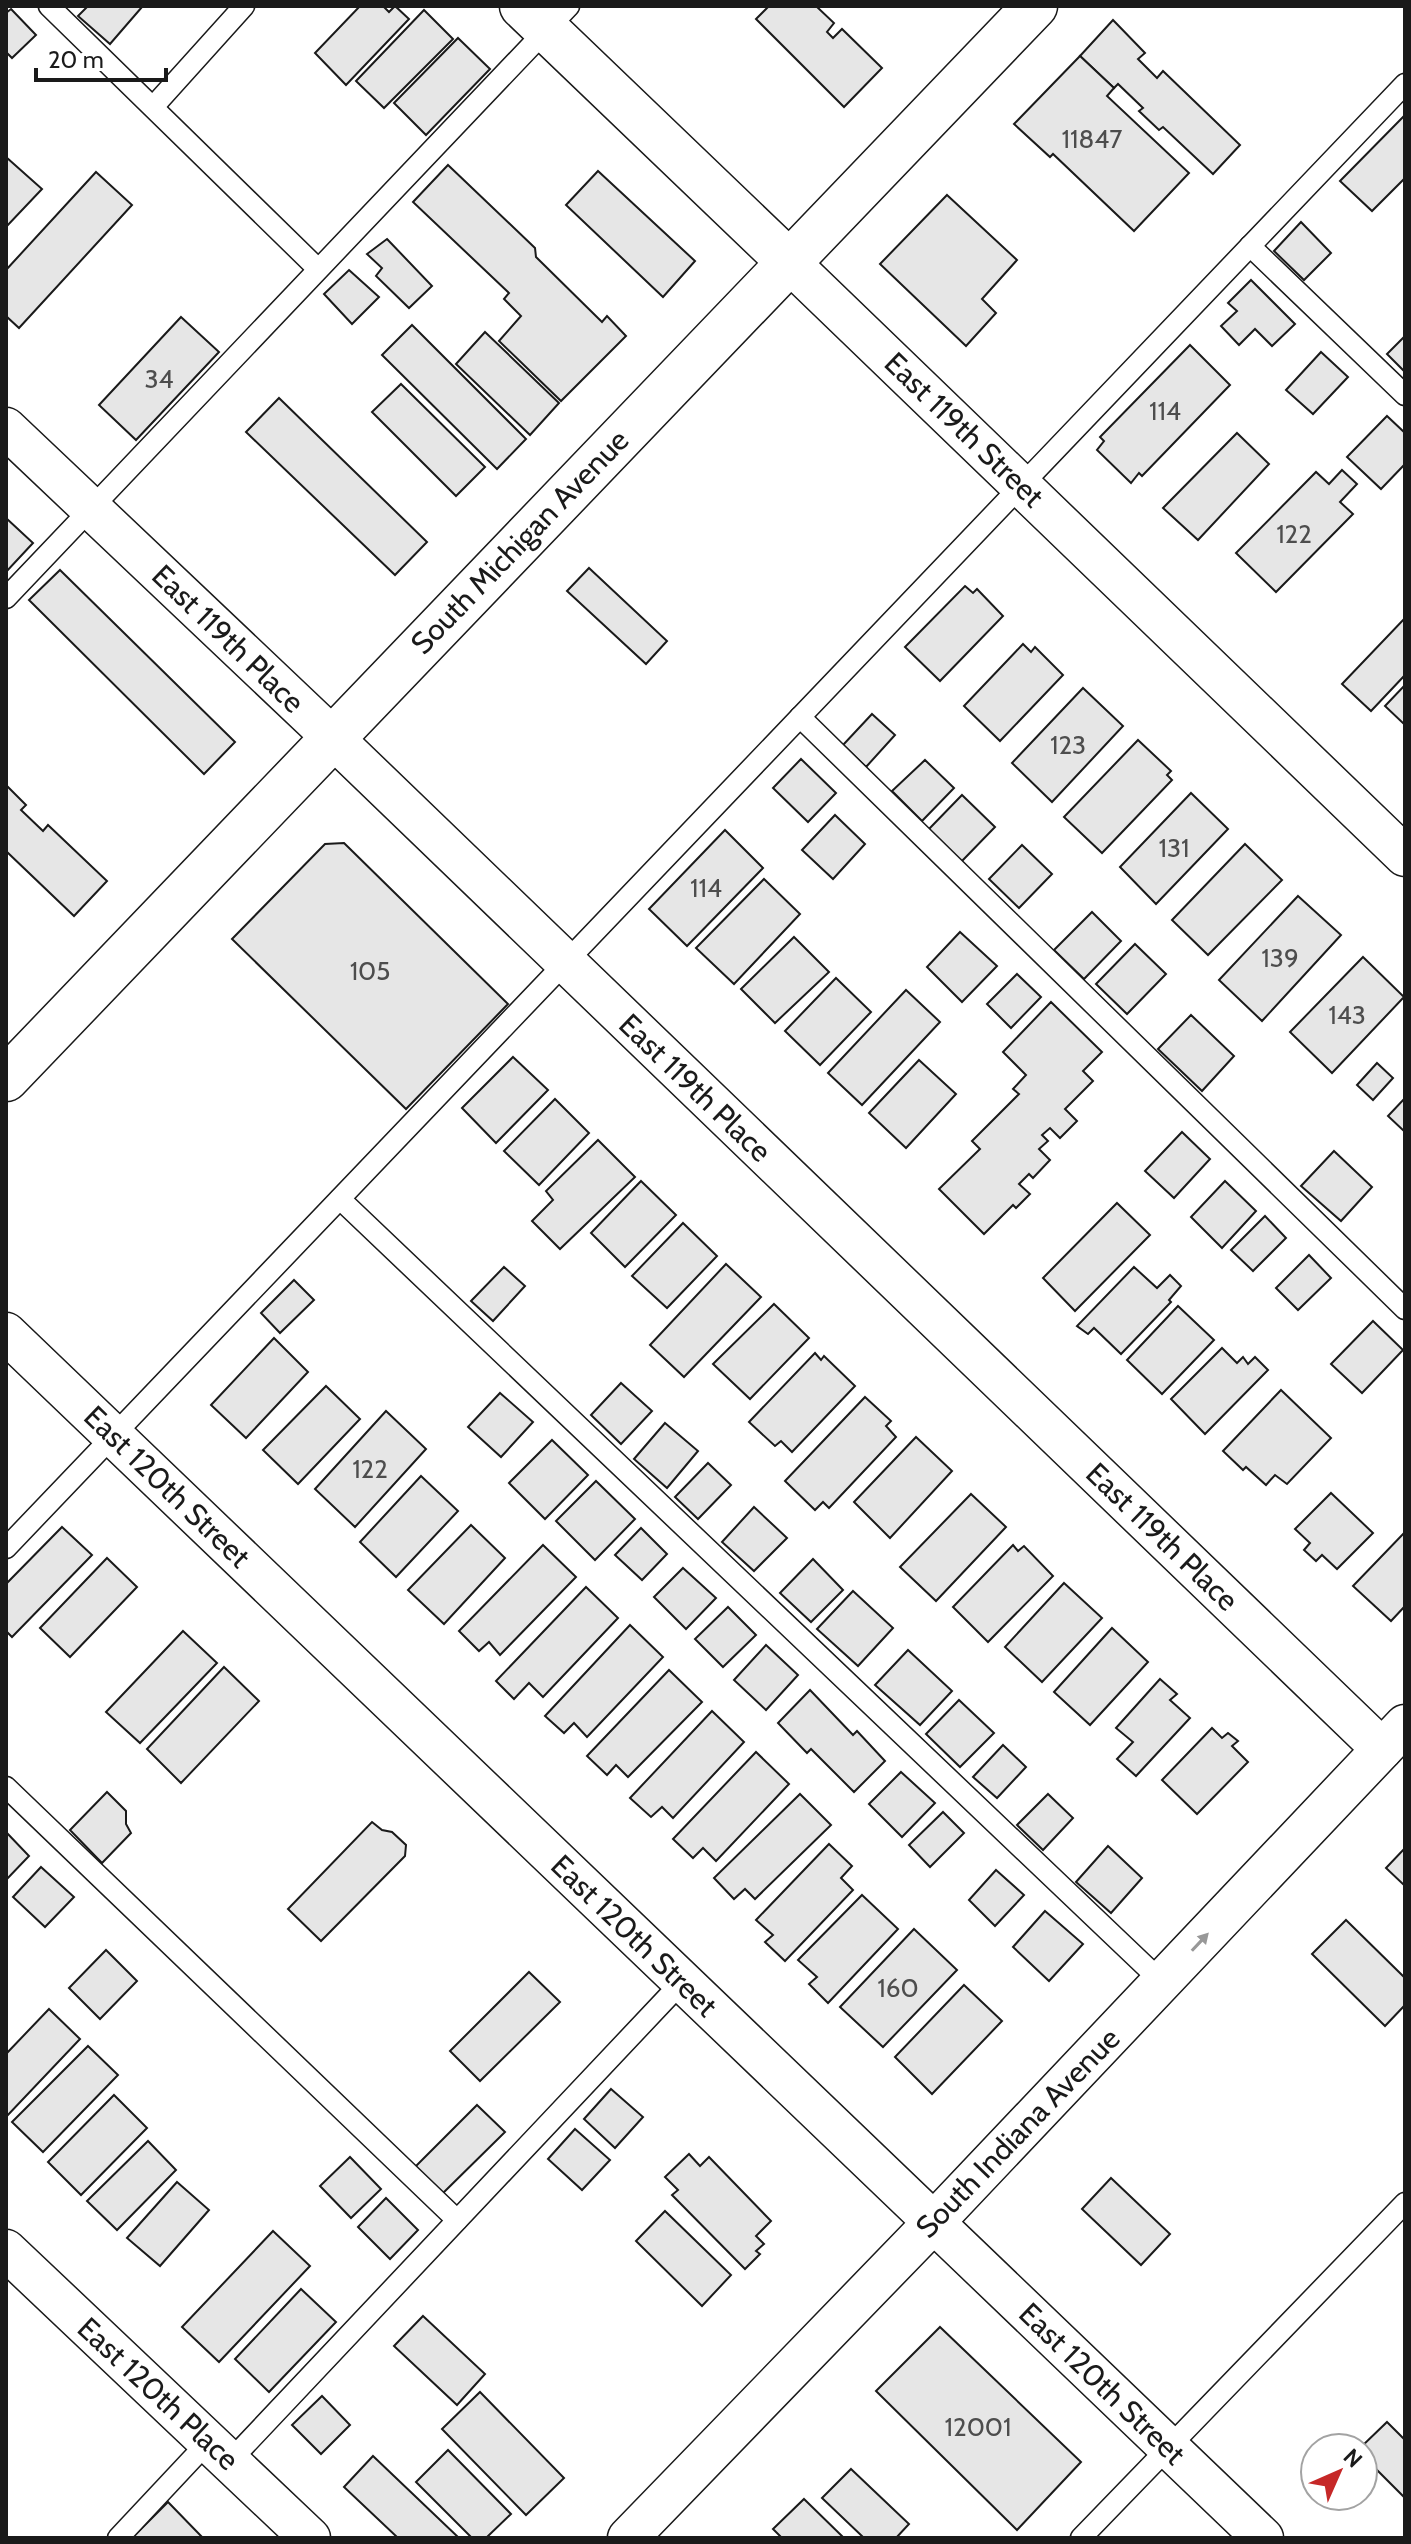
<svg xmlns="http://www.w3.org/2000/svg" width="1411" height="2544" font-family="Cabin,sans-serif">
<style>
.building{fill:#e6e6e6;stroke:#1a1a1a;stroke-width:2}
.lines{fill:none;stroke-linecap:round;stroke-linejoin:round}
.lane-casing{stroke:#1a1a1a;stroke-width:23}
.street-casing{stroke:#1a1a1a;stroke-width:43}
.secondary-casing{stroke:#1a1a1a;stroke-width:47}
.lane{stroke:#fff;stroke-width:20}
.street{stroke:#fff;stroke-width:40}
.secondary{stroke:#fff;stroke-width:44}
.oneway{fill:#989898}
.labels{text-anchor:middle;stroke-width:6;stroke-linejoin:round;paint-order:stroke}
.number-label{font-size:26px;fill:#4d4d4d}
.street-label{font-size:30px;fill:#1a1a1a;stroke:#fff}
</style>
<rect width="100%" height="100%" fill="#fff"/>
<g class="building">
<path d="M88,6h53l1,1 -32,37 -32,-28z"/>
<path d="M360,6h23l6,6 6,-6 14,13 -63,66 -31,-32z"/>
<path d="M769,6h47l18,17 -7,9 6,6 9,-9 40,39 -38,39 -88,-88z"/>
<path d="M11,9l25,26 -24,23 -6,-6v-39z"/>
<path d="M424,10l29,29 -69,69 -28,-27z"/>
<path d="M1113,20l32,33 -7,6 19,19 6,-7 77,74 -27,29 -50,-47 -4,3 -20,-19 4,-3 -25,-24 -4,4 -34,-32z"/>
<path d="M458,38l32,31 -64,66 -32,-32z"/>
<path d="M1080,56l34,32 -7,8 82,77 -55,58 -81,-77 -3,3 -36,-33z"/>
<path d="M1405,115v63l-33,33 -32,-30z"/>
<path d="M6,157l36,32 -36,38z"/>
<path d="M448,165l87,83 1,9 66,65 5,-6 19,20 -65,65 -62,-60 22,-25 -17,-17 5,-6 -96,-91z"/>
<path d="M598,171l97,90 -32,36 -97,-92z"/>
<path d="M96,172l36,33 -113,123 -13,-12v-46z"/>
<path d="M947,195l70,65 -35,39 14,14 -30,33 -86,-82z"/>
<path d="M1301,222l30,31 -27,27 -30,-29z"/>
<path d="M387,239l45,47 -23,22 -33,-32 6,-8 -15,-14z"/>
<path d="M349,270l30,27 -27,27 -28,-30z"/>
<path d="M1251,280l44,44 -23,22 -17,-17 -16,16 -18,-19 16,-15 -9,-8z"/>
<path d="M181,317l38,35 -83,88 -37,-35z"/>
<path d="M412,325l114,114 -29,30 -115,-114z"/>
<path d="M485,332l74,71 -29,32 -74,-71z"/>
<path d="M1405,336v36l-18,-18z"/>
<path d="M1190,345l40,40 -88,91 -3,-3 -8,10 -34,-33 7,-9 -4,-4z"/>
<path d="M1321,352l27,25 -35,37 -27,-24z"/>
<path d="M401,384l84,83 -29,29 -84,-84z"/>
<path d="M279,398l148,144 -32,33 -149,-143z"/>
<path d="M1387,416l18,17v31l-24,25 -34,-32z"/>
<path d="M1237,433l32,31 -71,76 -35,-32z"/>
<path d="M1342,470l15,14 -17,18 13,12 -77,78 -40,-39 80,-81 13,12z"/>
<path d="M6,518l27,25 -27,29z"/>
<path d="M589,568l78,73 -21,23 -79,-73z"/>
<path d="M60,570l175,172 -31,32 -175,-174z"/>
<path d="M965,586l8,7 4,-4 26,27 -63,65 -35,-34z"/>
<path d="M1405,618v57l-34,36 -29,-27z"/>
<path d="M1023,644l8,8 4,-5 28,28 -63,66 -36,-35z"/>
<path d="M1405,685v40l-20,-19z"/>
<path d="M1083,688l40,38 -71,76 -40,-39z"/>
<path d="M872,714l23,21 -29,32 -23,-22z"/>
<path d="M1138,740l33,31 -4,4 5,5 -70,73 -38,-36z"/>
<path d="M801,759l35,34 -28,29 -35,-34z"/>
<path d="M925,760l29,28 -32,33 -30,-30z"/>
<path d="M6,785l20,20 -5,5 22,21 5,-6 59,56 -33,35 -68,-65z"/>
<path d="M1191,793l37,36 -72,75 -36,-37z"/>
<path d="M962,795l33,32 -34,35 -33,-32z"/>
<path d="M835,815l30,29 -32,35 -31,-29z"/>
<path d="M725,830l38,38 -76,78 -38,-37z"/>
<path d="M344,843l164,161 -102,105 -174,-170 93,-95z"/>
<path d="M1245,844l37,36 -74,75 -36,-35z"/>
<path d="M1022,845l30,29 -33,34 -30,-29z"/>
<path d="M764,879l36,35 -66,70 -38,-36z"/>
<path d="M1298,896l43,39 -79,86 -43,-41z"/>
<path d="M1092,912l29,29 -37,38 -30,-29z"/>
<path d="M960,932l37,34 -35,36 -35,-35z"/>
<path d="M794,937l35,35 -54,51 -34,-34z"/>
<path d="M1135,944l31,30 -39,40 -31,-30z"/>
<path d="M1363,957l41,40 -72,76 -42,-41z"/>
<path d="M1017,974l24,23 -30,31 -24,-24z"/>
<path d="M836,978l35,34 -51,53 -35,-34z"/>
<path d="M906,990l34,32 -78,83 -34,-32z"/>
<path d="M1051,1002l51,50 -19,19 10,10 -28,28 12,12 -17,17 -10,-10 -8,7 6,6 -9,8 11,11 -17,18 -4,-4 -10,10 11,10 -14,14 -3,-3 -29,29 -45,-45 41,-40 -8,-8 47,-47 -6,-5 13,-14 -23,-23z"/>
<path d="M1191,1015l43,41 -32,35 -44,-42z"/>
<path d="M513,1057l35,33 -52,53 -34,-35z"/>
<path d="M919,1060l37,34 -50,54 -37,-35z"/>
<path d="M1377,1063l16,15 -20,22 -16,-15z"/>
<path d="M1405,1098v34l-17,-16z"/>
<path d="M555,1099l34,34 -50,52 -35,-34z"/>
<path d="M1182,1132l28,27 -36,39 -29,-27z"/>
<path d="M598,1140l37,37 -75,72 -28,-28 21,-21 -7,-9z"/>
<path d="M1334,1151l38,36 -31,34 -40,-35z"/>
<path d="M641,1181l35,34 -51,52 -34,-34z"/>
<path d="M1225,1181l31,30 -34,37 -31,-31z"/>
<path d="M1117,1203l33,32 -75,76 -32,-33z"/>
<path d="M1265,1216l21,22 -33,33 -22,-21z"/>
<path d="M683,1223l34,33 -50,52 -35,-32z"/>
<path d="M1309,1255l22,23 -33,32 -22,-22z"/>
<path d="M726,1264l35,33 -77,80 -34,-32z"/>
<path d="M504,1267l21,19 -32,35 -22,-20z"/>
<path d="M1134,1267l23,21 13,-13 11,11 -12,14 2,2 -50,52 -27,-26 -6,6 -11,-8z"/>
<path d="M294,1280l20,20 -34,33 -19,-20z"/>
<path d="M774,1304l35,34 -59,61 -37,-35z"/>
<path d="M1178,1306l36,34 -52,54 -35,-34z"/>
<path d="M1373,1321l30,29 -41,43 -31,-29z"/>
<path d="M274,1338l34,34 -62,66 -35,-33z"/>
<path d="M1222,1348l15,15 6,-6 5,7 7,-7 13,13 -63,64 -34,-35z"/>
<path d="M815,1353l6,7 3,-4 31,30 -63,66 -11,-11 -6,5 -26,-24z"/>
<path d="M621,1383l31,28 -31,33 -30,-29z"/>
<path d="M326,1386l34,33 -62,65 -35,-34z"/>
<path d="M1281,1390l50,48 -44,46 -12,-9 -9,10 -20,-18 -3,3 -20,-19z"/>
<path d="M500,1393l33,29 -32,35 -33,-30z"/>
<path d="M865,1397l26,24 -5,5 10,11 -67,71 -6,-6 -8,8 -30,-29z"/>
<path d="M386,1411l40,38 -71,78 -40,-38z"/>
<path d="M665,1423l33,28 -31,37 -33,-29z"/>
<path d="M916,1437l36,34 -62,67 -36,-36z"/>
<path d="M552,1440l36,35 -43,44 -36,-36z"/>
<path d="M708,1463l23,22 -33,34 -23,-22z"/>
<path d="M421,1476l37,35 -62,66 -36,-35z"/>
<path d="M596,1481l39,38 -40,41 -39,-39z"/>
<path d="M1331,1493l42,40 -36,36 -15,-14 -6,6 -12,-11 6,-7 -15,-14z"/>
<path d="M971,1494l35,33 -70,74 -36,-34z"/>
<path d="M754,1507l33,31 -33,33 -32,-29z"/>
<path d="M471,1525l34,33 -61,66 -36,-34z"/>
<path d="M62,1527l30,28 -80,82 -6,-6v-47z"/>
<path d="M641,1528l26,26 -25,26 -27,-25z"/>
<path d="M1405,1532v74l-14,15 -38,-35z"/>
<path d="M543,1545l33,32 -76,78 -11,-13 -10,9 -20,-20z"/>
<path d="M1013,1545l5,6 6,-5 29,30 -65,66 -35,-35z"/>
<path d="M107,1558l30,29 -67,70 -30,-29z"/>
<path d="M813,1559l30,31 -32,32 -31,-29z"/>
<path d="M683,1568l33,30 -30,31 -32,-32z"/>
<path d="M1064,1583l38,35 -60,64 -37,-35z"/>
<path d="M586,1587l32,31 -75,79 -14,-14 -15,16 -18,-18z"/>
<path d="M853,1591l40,37 -35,38 -41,-37z"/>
<path d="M728,1607l28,28 -33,32 -28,-28z"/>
<path d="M630,1625l33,32 -76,80 -13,-14 -10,10 -19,-17z"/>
<path d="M1112,1628l36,34 -58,63 -36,-33z"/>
<path d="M183,1631l34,32 -77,80 -34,-31z"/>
<path d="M766,1645l32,30 -32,35 -32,-30z"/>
<path d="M908,1650l44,41 -32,34 -45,-40z"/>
<path d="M224,1667l35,34 -78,82 -34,-34z"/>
<path d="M669,1670l33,32 -74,75 -12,-12 -9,10 -20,-19z"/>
<path d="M1160,1679l17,15 -7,6 20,18 -54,58 -19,-17 16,-17 -17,-14z"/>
<path d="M810,1690l43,45 4,-4 28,30 -31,31 -43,-43 -4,4 -29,-30z"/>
<path d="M959,1700l35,33 -34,34 -34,-33z"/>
<path d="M712,1711l32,31 -71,76 -11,-11 -11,10 -21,-19z"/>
<path d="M1212,1728l10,10 6,-5 10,8 -6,5 16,16 -51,52 -35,-34z"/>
<path d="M1003,1745l23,22 -29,31 -24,-21z"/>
<path d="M756,1752l33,32 -73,77 -13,-13 -10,10 -20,-19z"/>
<path d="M901,1772l34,31 -33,34 -33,-33z"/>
<path d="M107,1792l19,19v13l5,9 -29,30 -32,-33z"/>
<path d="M800,1794l31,31 -76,74 -10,-10 -11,10 -20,-21z"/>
<path d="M1048,1794l25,24 -30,32 -26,-25z"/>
<path d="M943,1812l21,21 -34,34 -21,-22z"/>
<path d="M372,1822l10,8 10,2 14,13 -1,11 -84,85 -33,-32z"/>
<path d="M6,1832l23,24 -23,24z"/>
<path d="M829,1844l23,22 -11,12 12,12 -68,71 -20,-19 8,-7 -17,-15z"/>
<path d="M1108,1846l34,32 -31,35 -35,-31z"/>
<path d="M1405,1848v38l-19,-18z"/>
<path d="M41,1867l33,30 -29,30 -32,-30z"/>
<path d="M996,1870l28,25 -29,31 -26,-26z"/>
<path d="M862,1895l36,34 -70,74 -19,-19 8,-7 -19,-17z"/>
<path d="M1045,1911l38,33 -34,37 -36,-34z"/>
<path d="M1346,1920l59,58v27l-20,21 -73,-72z"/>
<path d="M914,1929l43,41 -74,77 -43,-40z"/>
<path d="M106,1950l31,31 -37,38 -31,-31z"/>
<path d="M529,1972l31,30 -80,79 -30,-30z"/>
<path d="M964,1985l38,36 -70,73 -37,-37z"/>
<path d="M49,2009l31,30 -74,78v-63z"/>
<path d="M88,2046l30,29 -75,77 -31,-30z"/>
<path d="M611,2089l32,28 -28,31 -31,-29z"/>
<path d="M114,2095l33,33 -66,67 -33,-33z"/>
<path d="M477,2105l28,27 -65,64 -27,-27z"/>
<path d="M575,2129l35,31 -28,30 -34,-31z"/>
<path d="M148,2141l28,29 -59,60 -30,-29z"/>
<path d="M689,2154l11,12 9,-9 62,64 -15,15 8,8 -8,7 4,3 -15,15 -73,-74 6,-5 -13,-13z"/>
<path d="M350,2157l31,32 -30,29 -31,-32z"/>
<path d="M1111,2178l59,56 -29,31 -59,-56z"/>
<path d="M177,2182l32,28 -49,56 -33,-28z"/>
<path d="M386,2198l32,32 -28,29 -32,-32z"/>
<path d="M665,2211l66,64 -29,31 -66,-65z"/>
<path d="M273,2231l37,35 -91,96 -37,-35z"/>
<path d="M301,2289l35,33 -67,70 -34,-33z"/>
<path d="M423,2316l62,58 -28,31 -63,-59z"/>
<path d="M940,2327l141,135 -64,68 -141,-139z"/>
<path d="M480,2392l84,86 -38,37 -84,-86z"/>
<path d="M322,2396l28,29 -29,29 -29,-29z"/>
<path d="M1387,2422l18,18v58l-42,-42v-8h-3z"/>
<path d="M448,2450l63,64 -25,24h-14l-56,-56z"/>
<path d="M373,2456l86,82h-61l-54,-51z"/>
<path d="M851,2469l58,55 -13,14h-32l-42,-40z"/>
<path d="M804,2499l40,39h-62l-9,-9z"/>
<path d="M168,2502l35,36 -70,-1z"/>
</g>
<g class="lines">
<g class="lane-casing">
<g id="lane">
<path d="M49,6l269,263"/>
<path d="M153,107l91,-101"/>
<path d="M1250,246l155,149"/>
<path d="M6,598l563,-592"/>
<path d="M800,717l605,592"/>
<path d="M340,1199l822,783"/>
<path d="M6,1548l1399,-1464"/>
<path d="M6,1787l451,433"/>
<path d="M230,2461l452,-479"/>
<path d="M118,2538l90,-96"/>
<path d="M1081,2538l324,-335"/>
</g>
</g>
<g class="street-casing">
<g id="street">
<path d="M789,262l616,594"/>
<path d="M6,428l326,309 1050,1012"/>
<path d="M6,1333l1257,1205"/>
<path d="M6,2250l304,288"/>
<path d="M628,2538l306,-316 471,-497"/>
</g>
</g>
<g class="secondary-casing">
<g id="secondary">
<path d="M522,6l267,256"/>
<path d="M6,1079l1029,-1073"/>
</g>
</g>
<use href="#lane" class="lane"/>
<use href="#street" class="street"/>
<use href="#secondary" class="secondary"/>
</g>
<defs><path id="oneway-solid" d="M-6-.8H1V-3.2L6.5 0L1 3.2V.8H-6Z" transform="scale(2)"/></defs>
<use class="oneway" href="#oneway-solid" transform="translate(1200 1942) rotate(-47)"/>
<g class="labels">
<g class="number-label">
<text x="1092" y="148">11847</text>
<text x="159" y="388">34</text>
<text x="1165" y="420">114</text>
<text x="1294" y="543">122</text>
<text x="1068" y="754">123</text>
<text x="1174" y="857">131</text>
<text x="706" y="897">114</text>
<text x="1280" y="967">139</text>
<text x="370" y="980">105</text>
<text x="1347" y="1024">143</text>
<text x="370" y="1478">122</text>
<text x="898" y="1997">160</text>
<text x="978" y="2436">12001</text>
</g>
<g class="street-label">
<text transform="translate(964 430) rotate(44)" y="10">East 119th Street</text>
<text transform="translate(520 542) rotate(-46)" y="10">South Michigan Avenue</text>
<text transform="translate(228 639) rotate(44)" y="10">East 119th Place</text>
<text transform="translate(695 1088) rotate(44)" y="10">East 119th Place</text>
<text transform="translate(167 1487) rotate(44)" y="10">East 120th Street</text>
<text transform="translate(1162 1537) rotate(44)" y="10">East 119th Place</text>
<text transform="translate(634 1936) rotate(44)" y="10">East 120th Street</text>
<text transform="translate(1018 2133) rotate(-46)" y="10">South Indiana Avenue</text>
<text transform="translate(1102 2384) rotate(44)" y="10">East 120th Street</text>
<text transform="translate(158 2394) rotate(43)" y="10">East 120th Place</text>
</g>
</g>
<rect width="1411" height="2544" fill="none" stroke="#1a1a1a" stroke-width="16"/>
<g transform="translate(1339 2472) rotate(45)"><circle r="38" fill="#ffffff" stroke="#a3a3a3" stroke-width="2"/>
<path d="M0-6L14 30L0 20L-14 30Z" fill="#c62828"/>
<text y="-12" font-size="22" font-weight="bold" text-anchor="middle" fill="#1a1a1a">N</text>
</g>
<path d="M36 68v12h130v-12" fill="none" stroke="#1a1a1a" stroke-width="4"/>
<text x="48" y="68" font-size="24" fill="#1a1a1a" stroke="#ffffff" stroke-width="6" paint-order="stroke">20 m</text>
</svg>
